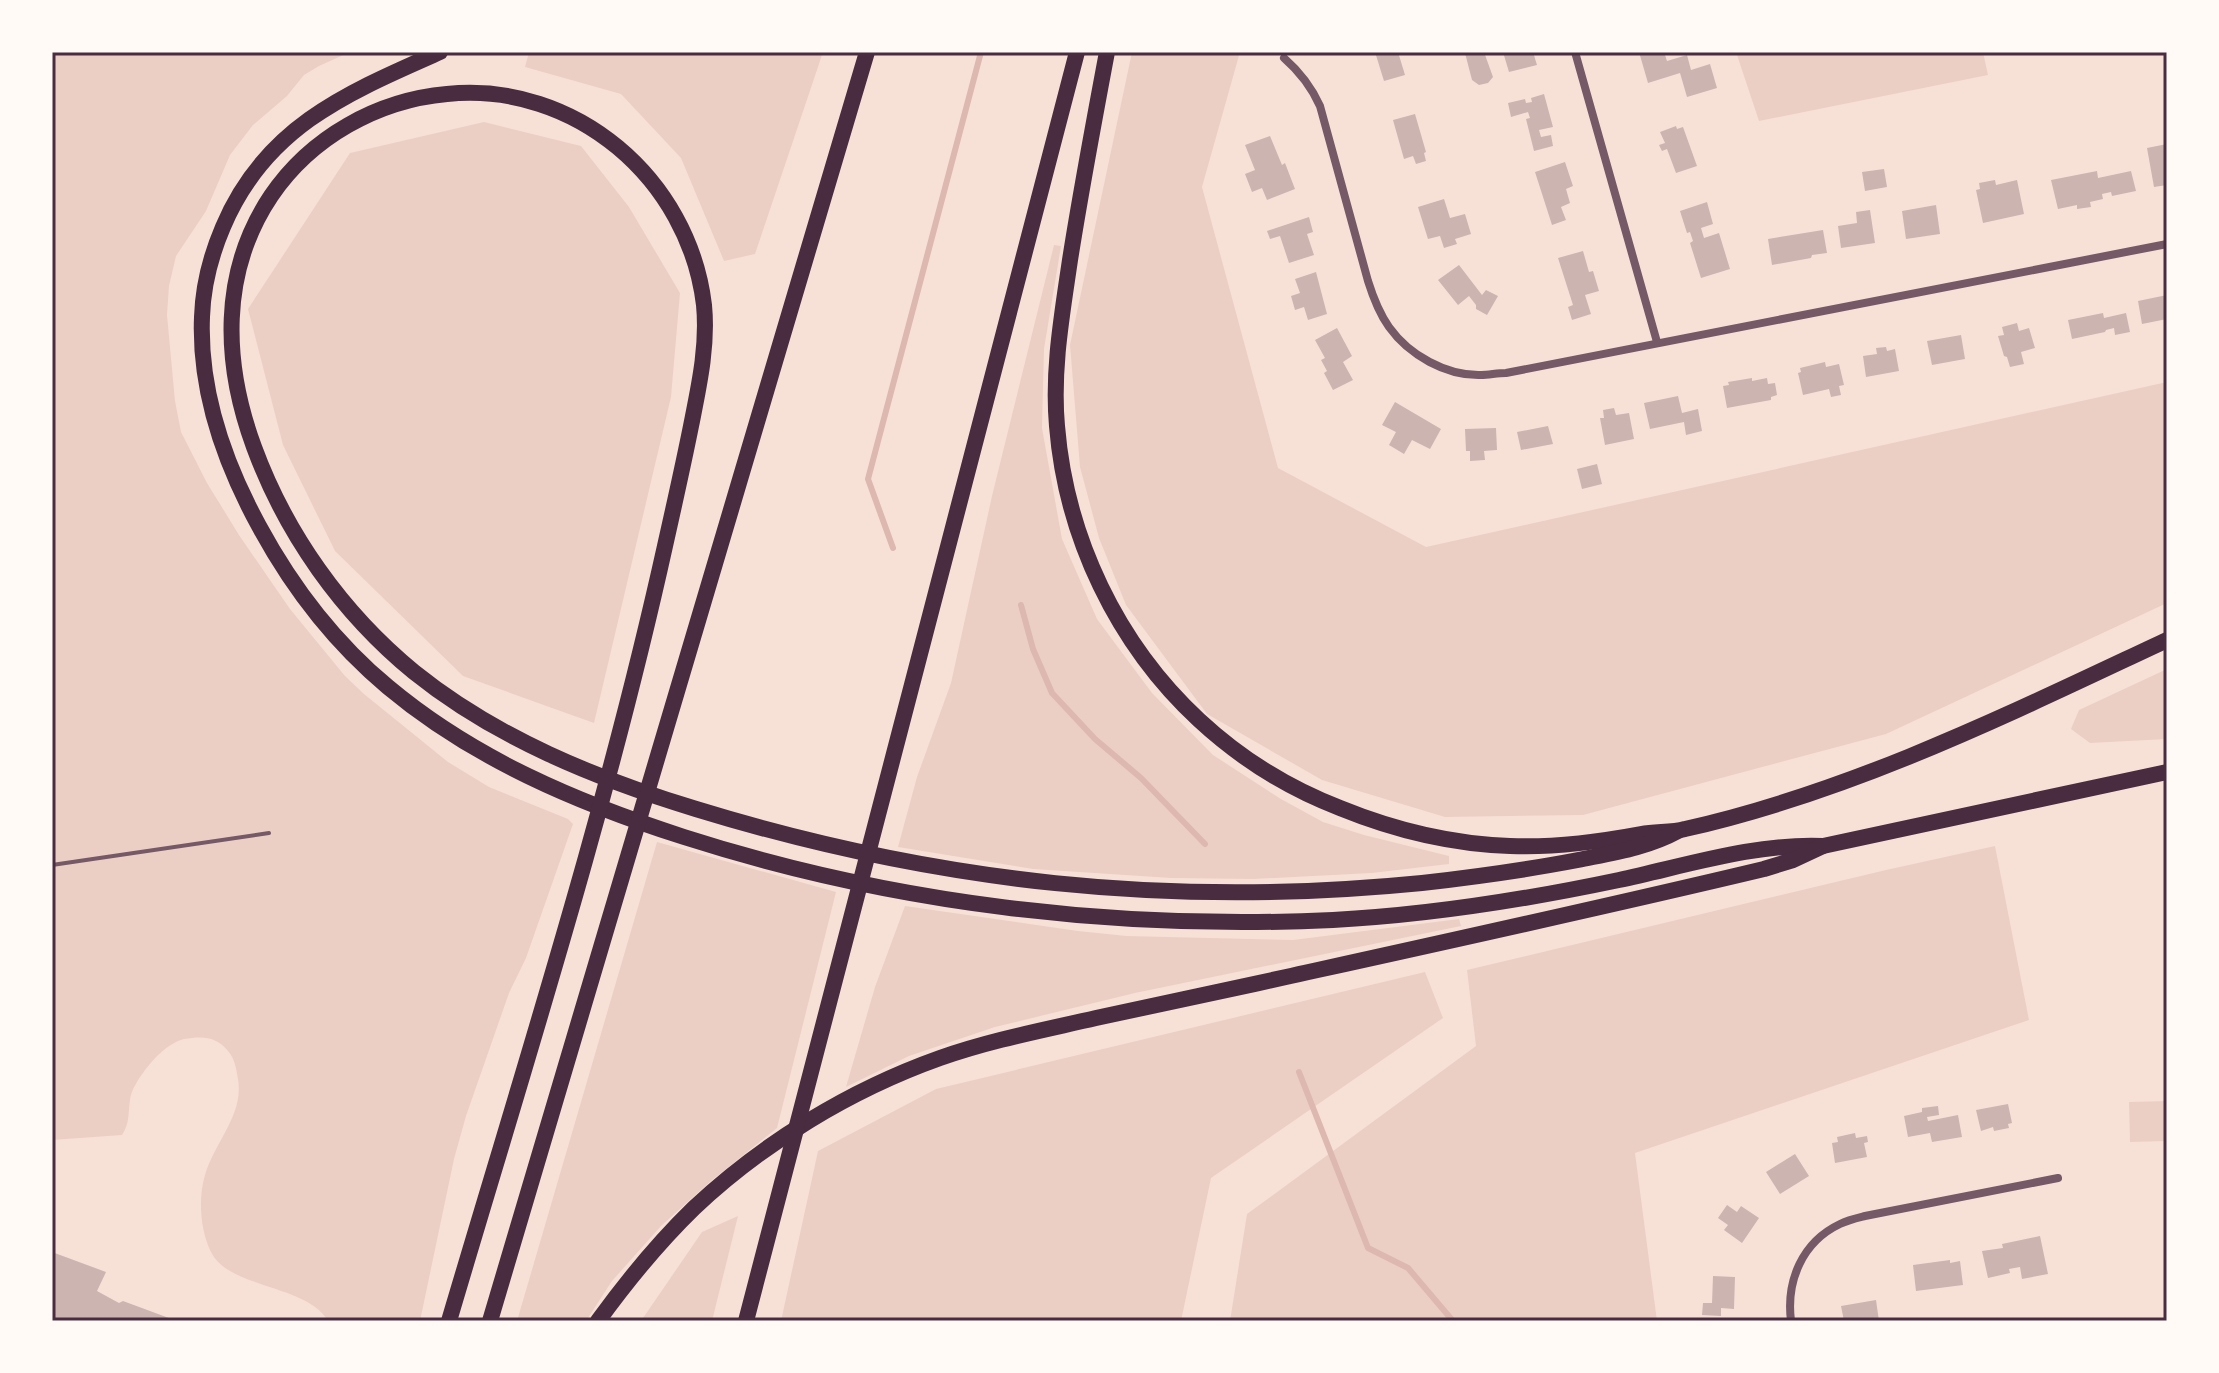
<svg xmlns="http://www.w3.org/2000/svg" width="2219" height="1373" font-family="Cabin,sans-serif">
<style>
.green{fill:#ebcfc5}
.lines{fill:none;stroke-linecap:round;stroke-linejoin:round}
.stream{stroke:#dcb8b0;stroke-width:6}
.building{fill:#ccb4b1}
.service{stroke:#755966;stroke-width:4}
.minor{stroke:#755966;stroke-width:8}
.motorway{stroke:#4a2c40;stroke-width:16}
.neatline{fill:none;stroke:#4a2c40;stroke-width:3}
</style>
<rect width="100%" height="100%" fill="#f7e1d7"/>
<g class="green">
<path d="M52,52h298l-31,14 -15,9 -17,21 -34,29 -23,30 -24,56 -30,45 -7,30 -2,29 8,86 6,31 26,51 32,52 51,74 55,67 19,18 84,68 41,25 79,32 5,5 -47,134 -17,35 -43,123 -12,43 -34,162h-92c-21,-37 -99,-32 -117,-69 -11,-22 -13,-54 -6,-77 10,-34 39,-60 33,-96 -2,-11 -3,-20 -10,-28 -12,-15 -26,-15 -44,-12 -16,4 -32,21 -41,34 -6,8 -12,18 -13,27 -2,13 0,23 -8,35l-70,5z"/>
<path d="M529,52h294l-68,202 -31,7 -43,-103 -60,-64 -96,-27z"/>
<path d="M1132,52h108l-38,135 76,281 148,79 741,-165v221l-281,131 -303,81 -138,2 -123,-37 -115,-66 -81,-109 -27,-67 -19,-71 -10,-122z"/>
<path d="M1736,52h247l5,23 -229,46z"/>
<path d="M484,122l97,24 48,61 51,86 -9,104 -77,326 -131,-47 -128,-125 -52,-106 -35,-136 102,-156z"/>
<path d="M1054,245l7,1 -17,103 -2,79 20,111 35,80 55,74 61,62 68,44 42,23 41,13 85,21v8l-77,9 -119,6 -82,-1 -138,-9 -135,-22 19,-70 34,-94 41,-187z"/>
<path d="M2167,669v70l-77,4 -19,-14 8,-19z"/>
<path d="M657,842l179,50 -59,236 -66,53 -50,45 -49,55 -26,40h-69z"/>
<path d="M1995,846l34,174 -394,133 22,168h-427l17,-107 229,-168 -9,-76 419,-100z"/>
<path d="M905,906l173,25 49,5 166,4 166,-21 2,7 -326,67 -140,34 -86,29 -63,31 29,-100z"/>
<path d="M1425,972l18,46 -232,160 -30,143h-400l37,-170 118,-62z"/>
<path d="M2167,1101v40l-37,1 -1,-40z"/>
<path d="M738,1216l-26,105h-71l61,-89z"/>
</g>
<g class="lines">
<g class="stream">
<path d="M893,548l-25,-69 113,-427"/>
<path d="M1021,605l12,44 19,44 43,46 46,39 64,66"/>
<path d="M1299,1072l69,176 40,20 45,53"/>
</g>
</g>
<g class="building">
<path d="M1375,52h23l7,23 -21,6z"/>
<path d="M1469,52h15l9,25 -5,6 -9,2 -7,-5 -7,-27z"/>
<path d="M1503,52h30l4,13 -28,7z"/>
<path d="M1639,52h25l3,9 20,-6 4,15 19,-6 7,24 -30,9 -7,-24 -32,10z"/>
<path d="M1544,94l9,33 -14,3 2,7 10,-2 2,11 -19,5 -8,-32 4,-1 -2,-6 -17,5 -3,-14 17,-4 1,4 6,-1 -1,-4z"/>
<path d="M1415,114l11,38 -2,1 2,8 -10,3 -3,-8 -9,3 -11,-39z"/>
<path d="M1676,126l1,3 6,-2 14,39 -21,7 -9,-24 -5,2 -3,-6 6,-2 -5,-11z"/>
<path d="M1270,136l12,29 3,-2 10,26 -28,11 -5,-12 -10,4 -7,-18 10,-4 -10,-25z"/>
<path d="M2167,144v41l-13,2 -7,-39z"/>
<path d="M1565,162l8,24 -7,3 4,14 -9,4 5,13 -14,5 -17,-53z"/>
<path d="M1884,169l3,18 -22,4 -3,-19z"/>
<path d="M2097,171l1,7 33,-7 5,20 -24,5 -1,-4 -9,2 1,5 -13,3 1,5 -14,2v-4l-19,4 -7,-29z"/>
<path d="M1995,180l1,5 21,-5 7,34 -41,9 -7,-33 4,-1 -1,-6z"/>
<path d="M1444,199l6,19 15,-4 6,20 -16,5 2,5 -13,4 -4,-12 -12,3 -10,-32z"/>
<path d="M1707,202l6,22 -12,4 3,10 15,-5 11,36 -29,9 -11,-35 3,-2 -3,-9 -3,1 -7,-22z"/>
<path d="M1936,205l4,29 -34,5 -4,-28z"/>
<path d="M1870,210l5,33 -34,5 -3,-22 19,-3 -1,-11z"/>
<path d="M1309,217l4,15 -6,2 7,21 -25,8 -9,-27 -10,3 -3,-8z"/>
<path d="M1823,230l4,23 -15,2 -1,3 -39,7 -4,-26z"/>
<path d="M1583,251l6,21 4,-1 6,20 -14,4 6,19 -19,6 -4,-13 5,-2 -15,-47z"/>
<path d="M1459,265l23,30 4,-5 12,6 -11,19 -11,-6v-4l-7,-9 -11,9 -20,-25z"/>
<path d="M1316,272l11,42 -19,6 -4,-13 -9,3 -4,-14 9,-3 -5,-14z"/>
<path d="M2167,295v24l-25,5 -4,-23z"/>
<path d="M2103,313l1,5 22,-5 4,19 -15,3 -1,-7 -8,2 -1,2 -33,7 -4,-19z"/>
<path d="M2017,323l2,8 10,-3 6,20 -14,4 3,12 -14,3 -3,-10 -3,-1 -6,-20 6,-1 -2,-8z"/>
<path d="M1337,328l15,28 -9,6 10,18 -20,10 -9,-17 3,-2 -6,-11 4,-2 -10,-18z"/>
<path d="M1961,335l4,24 -33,6 -5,-24z"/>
<path d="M1886,347l1,4 8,-2 4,22 -33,6 -3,-21 14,-2 -1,-6z"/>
<path d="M1825,362l1,5 13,-3 5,21 -5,1 2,9 -10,2 -2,-8 -26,6 -5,-22 3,-1 -1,-4z"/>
<path d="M1752,378v3l15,-3 1,6 7,-1 2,12 -6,2v3l-44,8 -4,-22 6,-1 -1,-3z"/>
<path d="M1678,396l4,17 16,-4 4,22 -16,4 -2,-13 -34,7 -6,-26z"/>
<path d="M1395,402l46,27 -11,20 -18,-9 -8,14 -15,-9 7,-13 -14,-7z"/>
<path d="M1614,408l2,7 13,-2 5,26 -29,6 -5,-27h4l-1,-8z"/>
<path d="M1548,426l5,18 -32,6 -4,-18z"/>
<path d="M1496,428l1,22 -13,1 1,9 -15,1v-10h-4l-1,-22z"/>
<path d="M1597,464l5,20 -20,5 -5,-20z"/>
<path d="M2008,1104l4,19 -4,1 1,4 -15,3 -1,-4 -12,4 -5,-21z"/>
<path d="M1938,1106l1,9 -12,2 1,4 30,-6 4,22 -30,5 -2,-9 -22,4 -4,-21 18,-4v-4z"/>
<path d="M1855,1133l1,5 11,-2 1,6 -4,1 3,14 -32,6 -3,-20 6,-1 -1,-5z"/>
<path d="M1795,1154l14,22 -29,18 -14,-22z"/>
<path d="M1727,1205l10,7 4,-6 18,12 -17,25 -18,-13 4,-5 -10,-7z"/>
<path d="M2040,1236l8,38 -26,5 -2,-12 -11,2 1,4 -22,5 -6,-27 21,-3 -1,-4z"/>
<path d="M52,1252l54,20 -9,19 22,12 4,-2 54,20h-125z"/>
<path d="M1950,1260v3l10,-2 3,24 -47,6 -3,-26z"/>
<path d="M1713,1276l22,1 -1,32 -13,-1v8l-19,-1 1,-12h9z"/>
<path d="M1876,1300l3,21h-35l-3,-15z"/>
</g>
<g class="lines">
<path class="service" d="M52,865l217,-32"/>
<g class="minor">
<path d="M1575,52l82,290"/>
<path d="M1284,58c16,14 27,28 36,48l48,175c5,16 11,32 21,46 20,28 57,49 92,48 8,0 16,-2 25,-2l661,-129"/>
<path d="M1791,1321c-5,-40 11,-79 49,-97 8,-4 17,-6 25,-8l193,-38"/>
</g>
<g class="motorway">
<path d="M440,52c-93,41 -175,75 -217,175 -12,28 -20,59 -21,90 -3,73 22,145 57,209 33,61 75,116 129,161 86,72 190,116 296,150 209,67 430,93 649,83 96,-5 191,-20 286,-40 66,-14 136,-37 204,-34"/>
<path d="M1107,52c-13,69 -26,138 -37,208 -8,55 -18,110 -13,166 9,111 60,218 142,294 41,38 89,68 141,88 54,22 112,36 170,38 45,2 88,-4 131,-12 15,-3 30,-1 44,-5 169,-38 326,-116 482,-189"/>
<path d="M449,1321c76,-257 158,-513 216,-775 9,-40 18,-80 26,-120 8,-40 17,-80 13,-121 -15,-126 -129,-224 -257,-211 -69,6 -136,43 -176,102 -51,76 -48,167 -17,251 32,87 88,166 160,225 82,66 183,107 282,137 241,74 475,99 726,74 52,-6 104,-13 156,-23 34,-7 69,-12 100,-29"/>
<path d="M490,1321l377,-1269"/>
<path d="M598,1321c29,-40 60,-78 96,-113 69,-65 156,-118 246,-150 51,-18 104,-28 156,-40 64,-14 127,-27 190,-41 159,-35 319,-70 478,-108l29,-9 30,-14 344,-74"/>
<path d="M746,1321l331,-1269"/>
</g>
</g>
<rect width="2219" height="1373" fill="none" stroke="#fffaf5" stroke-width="108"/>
<rect x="54" y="54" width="2111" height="1265" class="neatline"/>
</svg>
